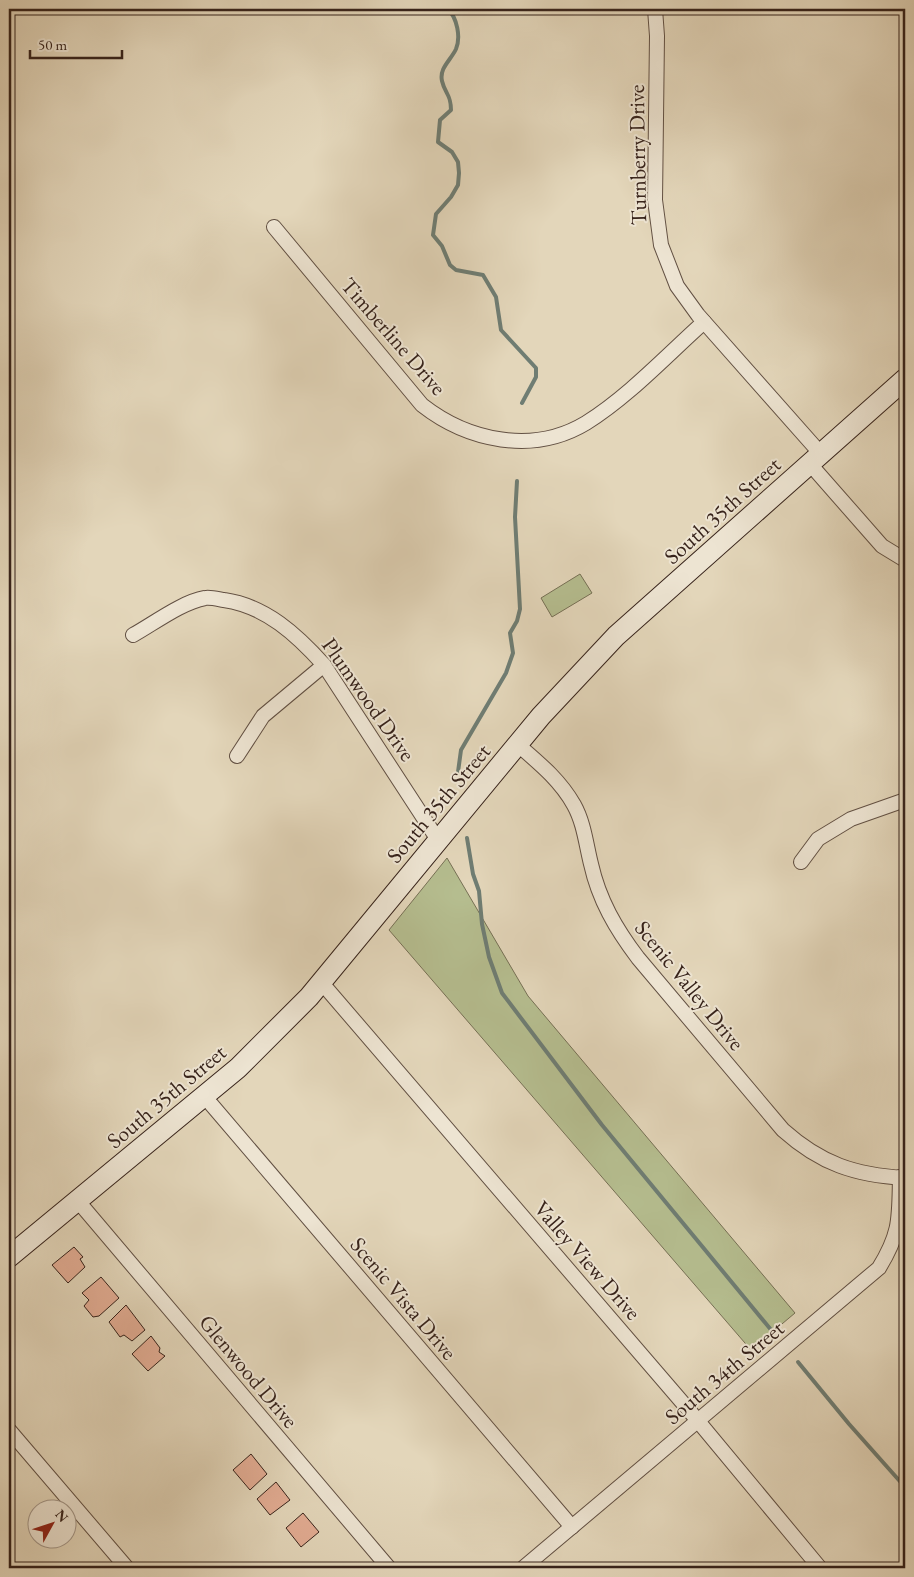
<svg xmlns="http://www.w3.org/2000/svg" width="914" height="1577" font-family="'EB Garamond',serif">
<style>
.green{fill:#b5bd8f;stroke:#767055}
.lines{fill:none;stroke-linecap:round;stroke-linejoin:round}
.stream{stroke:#6f7d73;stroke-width:4}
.building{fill:#e2ac93;stroke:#37231b}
.street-casing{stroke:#625043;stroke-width:16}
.secondary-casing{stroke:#37231b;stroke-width:22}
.street{stroke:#ede4d2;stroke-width:14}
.secondary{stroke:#ede4d2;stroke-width:20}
.labels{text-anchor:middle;stroke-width:4;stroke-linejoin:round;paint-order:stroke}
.street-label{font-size:22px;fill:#37231b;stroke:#ede4d2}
</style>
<rect width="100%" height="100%" fill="#e3d6ba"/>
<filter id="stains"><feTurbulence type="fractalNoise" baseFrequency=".004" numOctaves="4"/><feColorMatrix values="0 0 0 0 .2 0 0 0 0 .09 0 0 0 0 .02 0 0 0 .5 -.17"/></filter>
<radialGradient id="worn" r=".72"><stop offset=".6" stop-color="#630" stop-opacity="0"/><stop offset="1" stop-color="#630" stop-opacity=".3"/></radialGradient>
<g class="green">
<path d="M580,574l12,19 -40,24 -11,-19z"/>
<path d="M447,858l81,138 267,317 -44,37 -362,-420z"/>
</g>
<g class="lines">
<g class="stream">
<path d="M448,9c9,9 13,28 8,40 -5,11 -17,19 -14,32 3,13 9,13 9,29l-11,10 -2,22 14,10 6,10 1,11 -1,12 -7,12 -15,17 -3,21 9,11 8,19 6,5 27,5 13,22 5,33 35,38v9l-14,26"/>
<path d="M458,772l3,-22 45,-77 7,-20 -3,-20 7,-12 3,-12 -5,-92 2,-36"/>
<path d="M467,838l6,36 6,17 3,33 7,33 13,36 100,132 170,206"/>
<path d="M798,1362l51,62 56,63"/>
</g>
</g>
<g class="building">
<path d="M74,1247l9,10 -3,2 5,8 -17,16 -16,-18z"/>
<path d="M101,1277l18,21 -20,18 -6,1 -9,-11 5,-6 -7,-7z"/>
<path d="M126,1305l19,25 -13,11 -8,-6 -4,2 -11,-15z"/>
<path d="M151,1336l9,12 -1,4 6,4 -17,15 -16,-17z"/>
<path d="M251,1454l16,20 -17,16 -17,-20z"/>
<path d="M276,1482l14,18 -20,15 -13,-16z"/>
<path d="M303,1513l16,19 -18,15 -15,-19z"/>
</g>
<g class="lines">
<g class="street-casing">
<g id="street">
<path d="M655,9l2,27 -2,164 6,45 16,41 21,29 123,139"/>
<path d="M274,227l148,178c46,36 111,50 164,18 43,-27 80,-67 118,-101"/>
<path d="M810,464l72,82 23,14"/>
<path d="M133,635c20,-11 49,-33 72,-37 5,-1 13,1 19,2 42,6 73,35 100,65l114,175"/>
<path d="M517,744c22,19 43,36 57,61 10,18 12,39 17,59 8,36 25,65 47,94l145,172c38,34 72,45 122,48"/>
<path d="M237,756l26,-40 61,-51"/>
<path d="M801,862l17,-23 33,-20 54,-19"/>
<path d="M321,982l367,427 132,159"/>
<path d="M205,1097l367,430"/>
<path d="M77,1200l312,368"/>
<path d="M9,1430l118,138"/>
<path d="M523,1568l356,-300c22,-36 20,-50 21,-91"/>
</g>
</g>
<g class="secondary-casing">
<path id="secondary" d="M9,1257l229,-189 71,-71 232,-281 75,-80 289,-257"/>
</g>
<use href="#street" class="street"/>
<use href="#secondary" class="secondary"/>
</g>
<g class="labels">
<g class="street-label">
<text transform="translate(637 155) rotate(-91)" y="8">Turnberry Drive</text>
<text transform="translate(394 336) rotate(49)" y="8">Timberline Drive</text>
<text transform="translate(722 510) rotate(-42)" y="8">South 35th Street</text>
<text transform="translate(369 699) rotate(55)" y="8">Plumwood Drive</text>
<text transform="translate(438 803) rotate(-50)" y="8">South 35th Street</text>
<text transform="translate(690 985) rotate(51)" y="8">Scenic Valley Drive</text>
<text transform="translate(166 1096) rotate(-40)" y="8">South 35th Street</text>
<text transform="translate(588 1260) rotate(49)" y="8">Valley View Drive</text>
<text transform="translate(404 1298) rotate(50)" y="8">Scenic Vista Drive</text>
<text transform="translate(249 1371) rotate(50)" y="8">Glenwood Drive</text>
<text transform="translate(724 1372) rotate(-40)" y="8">South 34th Street</text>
</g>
</g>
<rect width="914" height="1577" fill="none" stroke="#e3d6ba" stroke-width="30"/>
<rect x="10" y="10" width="894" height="1557" fill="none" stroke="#37231b" stroke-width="2.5"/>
<rect x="15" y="15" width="884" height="1547" fill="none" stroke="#37231b"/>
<g transform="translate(52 1524) rotate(50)"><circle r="24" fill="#ede4d2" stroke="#a49789"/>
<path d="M0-4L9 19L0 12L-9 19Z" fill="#8f2418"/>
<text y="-8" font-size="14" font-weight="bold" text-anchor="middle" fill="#37231b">N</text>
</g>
<path d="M30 50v8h92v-8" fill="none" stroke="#37231b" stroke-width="2.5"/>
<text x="38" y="50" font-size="15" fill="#37231b" stroke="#ede4d2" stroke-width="4" paint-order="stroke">50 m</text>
<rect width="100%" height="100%" filter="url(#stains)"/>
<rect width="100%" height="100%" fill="url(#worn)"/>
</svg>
